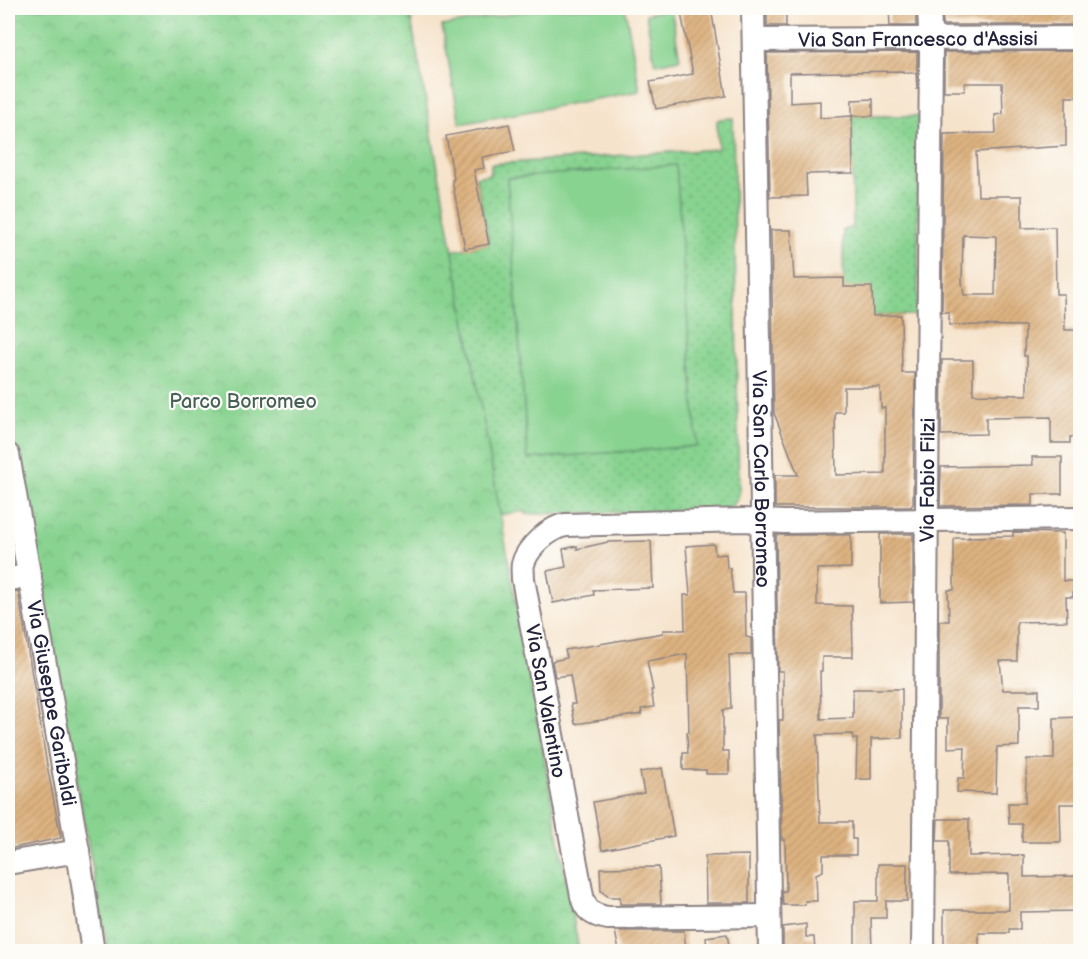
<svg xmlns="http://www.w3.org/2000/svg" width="1088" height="959" font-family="'Balsamiq Sans',sans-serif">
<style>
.grass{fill:url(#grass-dots);stroke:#557a66;stroke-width:1.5}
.park{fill:url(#park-crowns);stroke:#557a66;stroke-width:1.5}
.pitch{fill:#88d390;stroke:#557a66;stroke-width:1.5}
.building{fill:url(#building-hatch);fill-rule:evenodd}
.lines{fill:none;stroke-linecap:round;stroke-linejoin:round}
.minor-casing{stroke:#8c8283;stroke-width:26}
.minor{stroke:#fff;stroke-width:22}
.labels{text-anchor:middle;stroke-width:4.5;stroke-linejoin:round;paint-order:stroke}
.street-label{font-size:20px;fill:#22223b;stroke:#fdfcf7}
.park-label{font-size:20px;fill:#466059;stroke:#fdfcf7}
</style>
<defs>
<pattern id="grass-dots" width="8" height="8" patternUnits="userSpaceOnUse" patternTransform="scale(1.5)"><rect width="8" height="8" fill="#88d390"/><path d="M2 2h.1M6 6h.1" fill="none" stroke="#75b57d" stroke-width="1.8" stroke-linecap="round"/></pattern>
<pattern id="park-crowns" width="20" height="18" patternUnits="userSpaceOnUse" patternTransform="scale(1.5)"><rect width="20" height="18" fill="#88d390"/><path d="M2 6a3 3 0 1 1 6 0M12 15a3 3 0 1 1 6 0" fill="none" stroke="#75b57d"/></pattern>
<pattern id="building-hatch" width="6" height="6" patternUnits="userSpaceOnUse" patternTransform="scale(1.5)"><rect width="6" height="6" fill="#ddb280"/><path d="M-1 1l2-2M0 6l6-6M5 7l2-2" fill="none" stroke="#bd9970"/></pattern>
</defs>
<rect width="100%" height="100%" fill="#fdfcf7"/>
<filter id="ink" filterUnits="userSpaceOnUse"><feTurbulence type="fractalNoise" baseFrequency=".0167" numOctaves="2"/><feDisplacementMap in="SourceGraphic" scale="12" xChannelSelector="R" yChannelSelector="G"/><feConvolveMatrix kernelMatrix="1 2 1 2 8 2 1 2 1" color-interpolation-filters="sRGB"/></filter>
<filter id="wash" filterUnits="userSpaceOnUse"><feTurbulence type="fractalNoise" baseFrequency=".008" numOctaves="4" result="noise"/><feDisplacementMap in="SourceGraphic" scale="24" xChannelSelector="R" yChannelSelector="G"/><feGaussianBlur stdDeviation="1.35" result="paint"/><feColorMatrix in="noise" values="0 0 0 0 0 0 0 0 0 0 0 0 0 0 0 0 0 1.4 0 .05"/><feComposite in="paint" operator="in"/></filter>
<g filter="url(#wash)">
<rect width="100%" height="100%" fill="#f6e3cb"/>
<g class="grass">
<path d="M852,116h67l-1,199 -74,1 -1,-87 10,-1z"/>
<path d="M733,118l6,379 -10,13 -203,4 -1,-3 -26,4 -48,-264 38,-7 -13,-67 15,-3v-10l227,-15 -1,-28 3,-2z"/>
</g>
<path class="park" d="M8,8h401l170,943h-471l-100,-537z"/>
<g class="pitch">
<path d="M544,8h81l15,83 -180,33 -18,-98z"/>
<path d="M671,9l9,50 -25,5 -9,-50z"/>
<path d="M676,165l21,281 -169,13 -21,-281z"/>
</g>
<g id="blocks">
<g class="building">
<path d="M680,8h31l15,88 -70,13 -6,-27 43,-8z"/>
<rect x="767" y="8" width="19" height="18"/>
<path d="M889,8h27v18h-26z"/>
<path d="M942,8h138v17h-137z"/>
<path d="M1080,51v46h-14v49l-90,6 2,44h44v32l33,-1 1,67h8l1,36h15v107h-10v6h-19v-26l-65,1v16l-45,1 1,-75h31v34l54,1v-39h-3l1,-30 -76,-1v-13h-7l2,-178 52,-1 -1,-18 8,-1 -1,-31h-37v8h-21v-39zM963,235l33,1 -1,59h-31l-2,-13z"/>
<path d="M917,52v38l-1,-17h-13v-2l-113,2v30l30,-2v17l32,-2 1,57 -47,1 1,22 -37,1 -3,-144z"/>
<path d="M873,99v17h-21v-16z"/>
<path d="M509,124l6,27 -33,6 2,11 -10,2 15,74 -24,5 -13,-69 2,-1 -8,-43z"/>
<path d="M771,230h20l3,49 50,-1v9h28l1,29 28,-1 1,58h13l-2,131 -2,3h-136v-32h23l-24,-62zM844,387h36l1,21h4v66l-49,1 -1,-63h9z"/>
<path d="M1032,457h30v37h-29v11l-93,1 1,-39 92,-2z"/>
<path d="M1013,532l50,1v48h10v16h-7l1,24 -50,1v39h-17l3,29h36v16h-20v40l-22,1 -1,46 -39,-1 1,-14h6l1,-31 -17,1v-29h-9v-98h10l-1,-31h6v-49l1,-3h15l-1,-1 44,-1z"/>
<path d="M880,534h33v68l-33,1z"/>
<path d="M776,535h75v33l-34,1v36l35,1 1,51h-31v14h-2l1,48 32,-1v-29h49v49l-31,1v40h-15l1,-40h-4v-5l-36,1 3,87h32v17h4v16h-33v16l-7,3 1,27h-12v4h-22l-1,-14h4l-1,-51h-3l-3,-120h4v-49h-5z"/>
<path d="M651,541l2,47 -60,2 1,5 -41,8 -6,-32 19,-4 -3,-18 14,-3v3l31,-7z"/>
<path d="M714,544l1,11 11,-1 1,14h3l3,25h12l1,44 5,1v17h-22l2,54 -8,1v41h6v23h-23v-4h-23v-17h5l-1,-21h2l-2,-78 -40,7 6,29h-2l3,17 -13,2 1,5 -67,10 -4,-20h4l-5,-29 -15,2 -3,-16 15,-3 -2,-8 98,-17v-3h22l-1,-35h6l-4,-49z"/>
<path d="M18,591l29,174 14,73 -53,11v-35l4,-1 -4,-28v-193z"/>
<path d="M1080,717v87h-20l1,38h-39v-18h-13l-1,-21h17l2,-44h27v-41z"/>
<path d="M662,768l12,68 -72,14 -9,-48 51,-9 -4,-21z"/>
<path d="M938,819h31v37l55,-1v22l56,-1v35l-60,1v17h-11v4h-30v13h-10v5h-25v-41h65v-36l-60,1v-34h-12z"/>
<path d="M749,855v48h-43l-1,-47z"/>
<path d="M878,864h29v37h-21v17h-15l1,33h-17v-50h23z"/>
<path d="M659,867l2,37h-41v-7h-11l-8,-6 -1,-23z"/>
<path d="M806,924v13h8l1,14h-32v-24z"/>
<path d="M615,931h69l2,20h-67z"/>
<path d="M727,934l3,17h-23l-1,-14z"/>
</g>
</g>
</g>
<g filter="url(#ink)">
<use href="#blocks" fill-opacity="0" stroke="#8c8283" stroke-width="1.5"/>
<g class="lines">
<g class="minor-casing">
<g id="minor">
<path id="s1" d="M753,8l17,944"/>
<path id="s2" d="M754,40l326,-2"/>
<path id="s3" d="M8,455l70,396 15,101"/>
<path d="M8,579l22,-3"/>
<path d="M8,863l70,-12"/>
<path d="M769,916l-161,2c-14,-2 -23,-7 -26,-22l-59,-317c0,-5 -1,-11 0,-15 4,-16 27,-37 43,-39l177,-5 41,2 296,-4"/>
<path id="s4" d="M923,952l8,-901 -2,-43"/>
</g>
</g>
<use href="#minor" class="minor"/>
</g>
</g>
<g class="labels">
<g class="street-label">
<text dy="7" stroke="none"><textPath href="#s2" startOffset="164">Via San Francesco d'Assisi</textPath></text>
<text dy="7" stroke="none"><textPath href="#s1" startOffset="471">Via San Carlo Borromeo</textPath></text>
<text dy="7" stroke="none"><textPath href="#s4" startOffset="472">Via Fabio Filzi</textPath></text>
<text transform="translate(546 701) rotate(80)" y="7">Via San Valentino</text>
<text dy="7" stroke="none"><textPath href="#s3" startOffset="252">Via Giuseppe Garibaldi</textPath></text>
</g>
<g class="park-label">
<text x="243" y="408">Parco Borromeo</text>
</g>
</g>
<rect width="1088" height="959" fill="none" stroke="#fdfcf7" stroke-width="30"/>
</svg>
